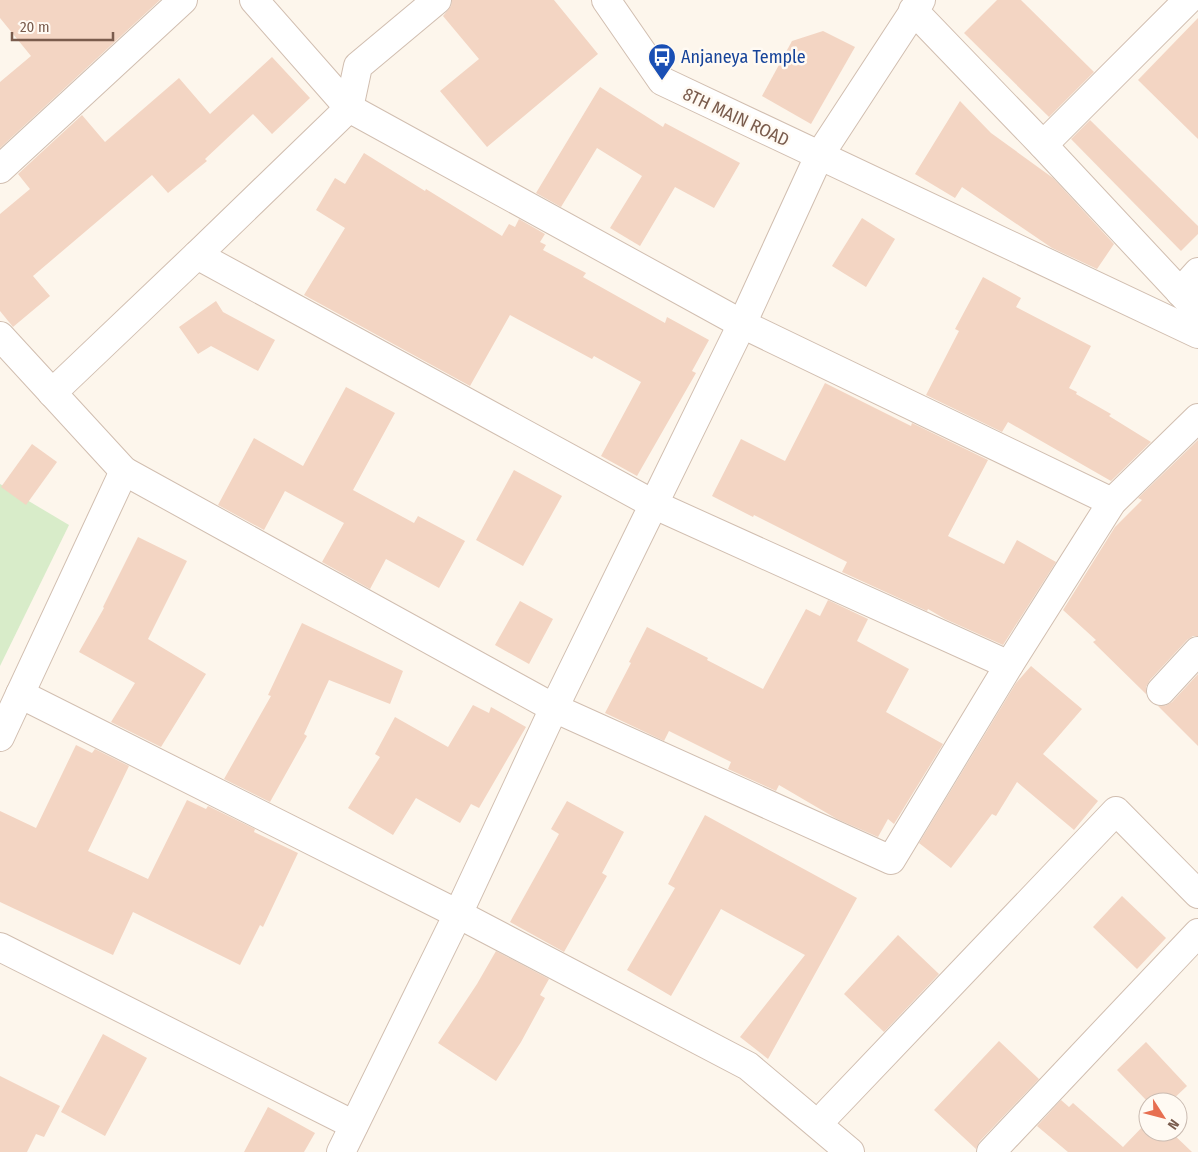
<svg xmlns="http://www.w3.org/2000/svg" width="1198" height="1152" font-family="'Fira Sans Condensed',sans-serif">
<style>
.green{fill:#d8ecc9}
.building{fill:#f3d5c3}
.lines{fill:none;stroke-linecap:round;stroke-linejoin:round}
.minor-casing{stroke:#d1beb0;stroke-width:30}
.minor{stroke:#fff;stroke-width:28}
.labels{text-anchor:middle;stroke-width:5;stroke-linejoin:round;paint-order:stroke}
.transit-label{font-size:18px;fill:#164399;stroke:#fffaf3;text-anchor:start}
.street-label{font-size:18px;fill:#7a5c4d;stroke:#fffaf3}
</style>
<rect width="100%" height="100%" fill="#fdf6ec"/>
<path class="green" d="M0,484l69,41 -69,141z"/>
<g class="building">
<path d="M0,0h160l-160,148v-66l31,-26 -31,-38z"/>
<path d="M452,0h102l44,54 -111,93 -47,-56 39,-32 -36,-43 8,-10z"/>
<path d="M997,0h24l73,72 -45,45 -85,-84z"/>
<path d="M1198,18v121l-60,-59z"/>
<path d="M823,31l32,16 -44,77 -49,-28 30,-55z"/>
<path d="M272,57l38,41 -38,36 -19,-20 -48,45 2,2 -39,32 -16,-18 -119,101 17,20 -37,31 -13,-16v-97l30,-25 -12,-15 64,-59 23,27 74,-64 31,36z"/>
<path d="M600,87l63,40 2,-4 75,40 -26,45 -39,-21 -35,59 -30,-18 32,-52 -45,-28 -36,59 -25,-14z"/>
<path d="M960,101l31,32 62,45 61,66 -17,25 -45,-21 -90,-61 -7,11 -40,-24z"/>
<path d="M1090,120l108,106v8l-17,17 -110,-112z"/>
<path d="M364,153l61,38 1,-2 76,47 7,-12 6,3 4,-8 26,15 -5,8 6,3 -3,5 43,23 -3,4 82,46 2,-6 42,23 -17,31 4,2 -59,103 -36,-20 40,-74 -47,-26 -2,3 -82,-44 -40,71 -166,-91 41,-67 -29,-18 19,-32 10,6z"/>
<path d="M862,218l33,21 -29,48 -34,-21z"/>
<path d="M983,277l38,21 -5,9 75,39 -22,42 8,4 -1,2 35,20 -2,2 42,26 -40,39 -103,-59 -6,10 -76,-37 33,-64 -4,-2z"/>
<path d="M216,301l7,11 52,28 -17,31 -47,-25 -13,8 -19,-27z"/>
<path d="M825,383l86,43 1,-3 76,37 -40,76 56,28 13,-24 39,22 -53,83 -58,-26 -17,-10 -1,2 -85,-39 5,-10 -93,-47 -1,2 -41,-21 29,-57 44,22z"/>
<path d="M346,387l49,26 -42,77 61,33 4,-7 47,25 -26,47 -53,-29 -16,30 -48,-27 22,-39 -59,-32 -21,39 -46,-25 36,-67 49,28z"/>
<path d="M1198,440v196h-5l-6,4 -37,40 -4,7v7l-53,-52 3,-2 -33,-30 52,-83 27,-27 -4,-2z"/>
<path d="M32,444l25,18 -31,43 -25,-18z"/>
<path d="M514,470l48,26 -39,70 -47,-26z"/>
<path d="M138,537l49,24 -39,78 58,35 -45,73 -50,-25 24,-39 -56,-31 25,-44 -1,-1z"/>
<path d="M828,600l40,19 -11,22 52,28 -23,43 57,32 -49,80 -6,-5 -10,18 -41,-18 -58,-34 -3,6 -48,-22 3,-7 -62,-31 -5,10 -59,-28 26,-50 -2,-1 18,-35 61,31 -1,2 56,29 43,-80 14,7z"/>
<path d="M520,601l33,18 -24,45 -34,-19z"/>
<path d="M302,623l101,48 -13,33 -61,-24 -25,54 3,2 -37,66 -46,-23 47,-83 -3,-1z"/>
<path d="M1031,666l51,43 -39,45 55,47 -24,29 -57,-48 -21,34 -4,-2 -41,54 -32,-25 97,-160z"/>
<path d="M1198,674v72l-40,-40h7l7,-4z"/>
<path d="M473,705l16,8 2,-6 35,20 -47,81 -8,-4 -11,19 -44,-25 -23,37 -45,-27 32,-51 -5,-3 20,-37 53,30z"/>
<path d="M76,745l16,8 3,-4 34,17 -41,85 60,28 39,-79 19,9 2,-3 47,23 -1,3 44,21 -35,74 -3,-2 -20,40 -107,-53 -20,43 -113,-53v-91l36,17z"/>
<path d="M567,801l57,31 -22,41 5,3 -43,76 -54,-30 49,-88 -8,-5z"/>
<path d="M705,815l152,83 -89,161 -28,-22 65,-82 -84,-46 -50,87 -44,-26 48,-82 -7,-4z"/>
<path d="M1122,896l44,42 -29,31 -44,-42z"/>
<path d="M898,935l41,39 -55,58 -40,-38z"/>
<path d="M496,951l53,28 -9,16 5,3 -24,44 -25,39 -58,-38 39,-59z"/>
<path d="M103,1034l44,24 -42,78 -44,-24z"/>
<path d="M999,1041l40,38 -59,62 -4,8 -42,-39z"/>
<path d="M1146,1042l41,44 -17,16h-22l-31,-32z"/>
<path d="M0,1076l60,30 -16,31 -8,-3 -9,18h-27z"/>
<path d="M1061,1100l8,7 4,-4 50,44 25,-26v11h23l21,20h-124l-31,-26z"/>
<path d="M268,1107l47,26 -11,19h-60z"/>
</g>
<g class="lines">
<g class="minor-casing">
<g id="minor">
<path d="M254,0l95,108"/>
<path d="M606,0l56,81 536,253"/>
<path d="M913,10l130,135 155,166"/>
<path d="M349,108l9,-42 79,-66"/>
<path d="M1043,145l145,-145"/>
<path d="M0,169l183,-169"/>
<path d="M1180,292l18,-20"/>
<path d="M0,336l124,135"/>
<path d="M52,393l145,-138"/>
<path d="M1009,665l-354,-160 -458,-250 152,-147 393,216 370,178"/>
<path d="M1161,691l37,-40"/>
<path d="M20,694l438,220 290,152 102,86"/>
<path d="M0,737l124,-266 430,237 337,152 118,-195 103,-163 86,-84"/>
<path d="M0,947l354,178"/>
<path d="M828,1113l288,-302 82,83"/>
<path d="M341,1152l117,-238 96,-206 188,-384 77,-168 102,-156"/>
<path d="M991,1152l207,-219"/>
</g>
</g>
<use href="#minor" class="minor"/>
</g>
<defs>
<g id="bus-pin" transform="scale(1.4375)"><path d="M0 17L-7.5 6A9.5 9.5 0 1 1 7.5 6Z" fill="#1a4fb4" stroke="#fffaf3"/><path d="M-5-6H5V4H4V6H2V4H-2V6H-4V4H-5ZM-3.5-4V0h7V-4ZM-3.5 1.2v1.5H-2V1.2ZM2 1.2v1.5H3.5V1.2Z" fill="#fff"/></g>
</defs>
<g fill-rule="evenodd">
<use href="#bus-pin" x="662" y="57"/>
</g>
<g class="labels">
<g class="transit-label">
<text x="681" y="63">Anjaneya Temple</text>
</g>
<g class="street-label">
<text transform="translate(736 117) rotate(25)" y="6">8TH MAIN ROAD</text>
</g>
</g>
<g transform="translate(1163 1117) rotate(126)"><circle r="24" fill="#fffaf3" stroke="#cabbb1"/>
<path d="M0-4L9 19L0 12L-9 19Z" fill="#e76f51"/>
<text y="-8" font-size="14" font-weight="bold" text-anchor="middle" fill="#7a5c4d">N</text>
</g>
<path d="M12 32v8h101v-8" fill="none" stroke="#7a5c4d" stroke-width="2.5"/>
<text x="20" y="32" font-size="15" fill="#7a5c4d" stroke="#fffaf3" stroke-width="4" paint-order="stroke">20 m</text>
</svg>
